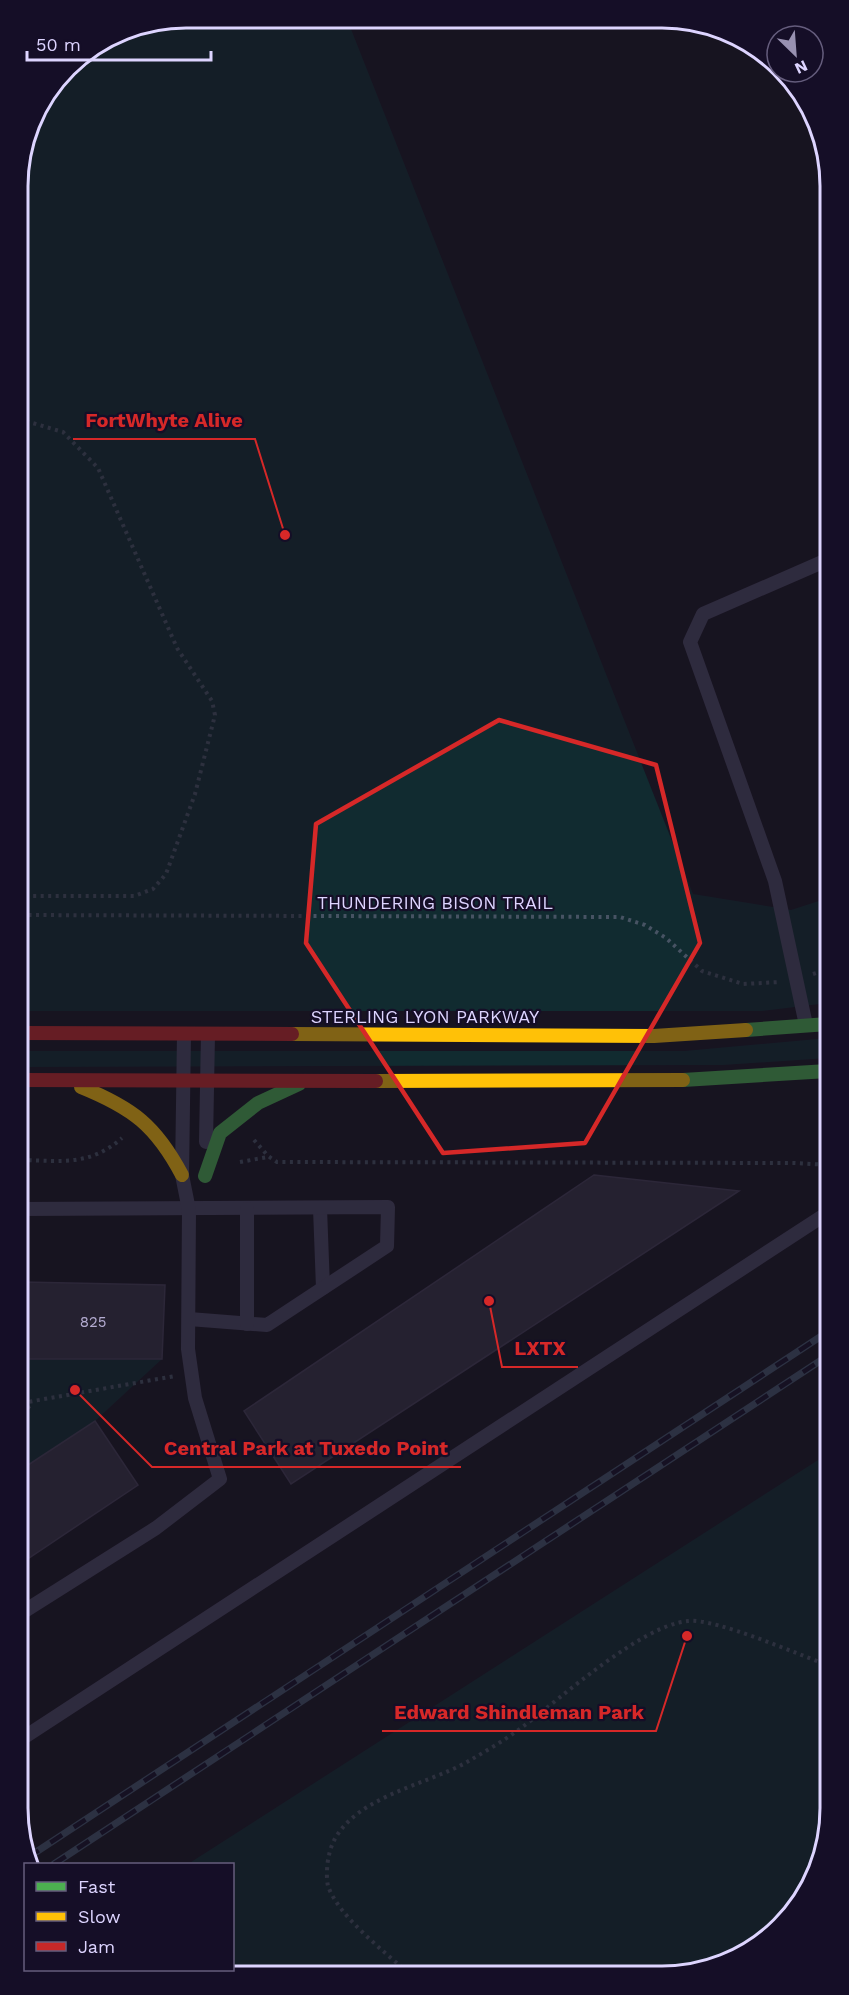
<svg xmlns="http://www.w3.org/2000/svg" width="849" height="1995" font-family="'Work Sans',sans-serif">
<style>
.green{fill:#112b30}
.building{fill:#363143;stroke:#453e56;stroke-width:1.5}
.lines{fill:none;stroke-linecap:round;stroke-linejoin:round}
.path{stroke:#475363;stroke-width:4;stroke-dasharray:3 4.5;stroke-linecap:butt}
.lane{stroke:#4b4762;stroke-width:14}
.fast{stroke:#4caf50;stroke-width:14}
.slow{stroke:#ffc107;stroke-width:14}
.jam{stroke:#c62828;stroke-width:14}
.rail-casing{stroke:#45566c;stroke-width:7}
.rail{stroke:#150e27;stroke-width:4.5;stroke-dasharray:14;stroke-linecap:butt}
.marked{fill:none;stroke:#d62828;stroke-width:4.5;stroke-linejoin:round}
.labels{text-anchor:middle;stroke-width:4.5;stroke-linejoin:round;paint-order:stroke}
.number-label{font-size:15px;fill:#b3abd0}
.street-label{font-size:18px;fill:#ddd4ff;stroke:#150e27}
.rim{fill:none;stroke:#ddd4ff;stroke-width:3}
.leader{fill:none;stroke:#d62828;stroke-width:2}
.callout-dot{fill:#d62828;stroke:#150e27;stroke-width:2}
.callout-label{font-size:20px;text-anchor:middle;font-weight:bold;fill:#d62828;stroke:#150e27;stroke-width:4.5;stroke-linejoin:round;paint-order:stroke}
</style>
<rect width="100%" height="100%" fill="#181421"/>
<g class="green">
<path d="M187,18l160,1 346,875 98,16 37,-12v105l-66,8h-741l-3,-835 18,-64 39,-52 48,-29z"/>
<path d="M828,1038v20l-105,7 -702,2v-16h663z"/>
<path d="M22,1359h140l-67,62 -73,48z"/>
<path d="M829,1453l2,366 -13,53 -29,47 -84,52 -476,2 -2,-3h5v-106h-44z"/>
</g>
<g class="building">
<path d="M594,1175l145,16 -448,293 -47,-73z"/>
<path d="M22,1282l143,3 -3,74h-140z"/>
<path d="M95,1421l43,64 -115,77 -1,-93z"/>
</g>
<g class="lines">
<g class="path">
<path d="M19,419l44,13 35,36 79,180 35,53 3,14 -20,79 -29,80 -13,15 -19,7h-113"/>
<path d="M21,915l599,2 25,8 21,13 36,33 41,13 37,-2"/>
<path d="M813,974l15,-5"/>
<path d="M254,1140l14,16 9,6 517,1 35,2"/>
<path d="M21,1160c41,1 69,6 101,-22"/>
<path d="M240,1162l28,-5"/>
<path d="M22,1403l153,-27"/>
<path d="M22,1413l10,-9"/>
<path d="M408,1973c-24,-22 -69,-56 -80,-87 -2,-8 -1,-23 1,-31 12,-56 96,-69 138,-93 19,-11 40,-23 58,-37 37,-28 117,-100 163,-104 28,-3 111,34 142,45"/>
</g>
<g class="lane">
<path d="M806,1025l-31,-144 -85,-239 13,-28 124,-54"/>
<path d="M206,1142l2,-108"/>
<path d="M320,1208l3,80"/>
<path d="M22,1209l366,-2 -1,39 -120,79 -78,-6"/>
<path d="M247,1209v115"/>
<path d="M23,1612l133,-84 64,-49 -25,-81 -7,-49 1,-139 -7,-35 2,-141"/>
<path d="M23,1738l806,-526"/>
</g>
<g class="fast">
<path d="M746,1030l82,-6"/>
<path d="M683,1080l145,-9"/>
<path d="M205,1176l15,-43 38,-30 41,-19"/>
</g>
<g class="slow">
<path d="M292,1034l362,2 92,-6"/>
<path d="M376,1081l307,-1"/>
<path d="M81,1087c52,21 75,39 101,88"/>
</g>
<g class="jam">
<path d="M21,1033l271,1"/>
<path d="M21,1080l355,1"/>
</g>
<g class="rail-casing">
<g id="rail">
<path d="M27,1858l802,-527"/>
<path d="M54,1864l775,-509"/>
</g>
</g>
<use href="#rail" class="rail"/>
</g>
<path d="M0 0H849V1995H0ZM499,720l157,45 44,178 -115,200 -142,10 -137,-210 10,-119z" fill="#181421" fill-opacity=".55" fill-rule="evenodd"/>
<path class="marked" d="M499,720l157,45 44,178 -115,200 -142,10 -137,-210 10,-119z"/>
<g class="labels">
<g class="number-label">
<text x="93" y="1327">825</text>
</g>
<g class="street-label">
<text x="435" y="909">THUNDERING BISON TRAIL</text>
<text x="425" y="1023">STERLING LYON PARKWAY</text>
</g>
</g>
<path d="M0 0H849V1995H0ZM186 28H662A158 158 0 0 1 820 186V1808A158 158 0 0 1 662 1966H186A158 158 0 0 1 28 1808V186A158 158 0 0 1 186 28Z" fill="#150e27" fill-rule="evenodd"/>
<path class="rim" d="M186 28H662A158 158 0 0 1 820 186V1808A158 158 0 0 1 662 1966H186A158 158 0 0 1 28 1808V186A158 158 0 0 1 186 28Z"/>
<path class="leader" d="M285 535L255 439H73M489 1301L502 1367H578M75 1390L152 1467H461M687 1636L656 1731H382"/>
<g class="callout-dot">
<circle cx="285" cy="535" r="6"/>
<circle cx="489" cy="1301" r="6"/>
<circle cx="75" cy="1390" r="6"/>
<circle cx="687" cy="1636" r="6"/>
</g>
<g class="callout-label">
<text x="164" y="427">FortWhyte Alive</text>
<text x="540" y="1355">LXTX</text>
<text x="306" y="1455">Central Park at Tuxedo Point</text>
<text x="519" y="1719">Edward Shindleman Park</text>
</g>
<rect x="24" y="1863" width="210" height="108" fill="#150e27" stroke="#655d7d" stroke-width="1.5"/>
<rect x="36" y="1882" width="30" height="9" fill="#4caf50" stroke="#655d7d" stroke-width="1.5"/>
<text x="78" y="1893" font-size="18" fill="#ddd4ff">Fast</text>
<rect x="36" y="1912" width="30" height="9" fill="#ffc107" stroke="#655d7d" stroke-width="1.5"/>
<text x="78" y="1923" font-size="18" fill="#ddd4ff">Slow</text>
<rect x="36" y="1942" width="30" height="9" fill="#c62828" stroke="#655d7d" stroke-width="1.5"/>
<text x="78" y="1953" font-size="18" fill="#ddd4ff">Jam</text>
<g transform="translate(795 54) rotate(155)"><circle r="28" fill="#150e27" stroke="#655d7d" stroke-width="1.5"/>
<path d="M0-4.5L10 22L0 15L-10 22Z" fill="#9891b1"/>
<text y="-9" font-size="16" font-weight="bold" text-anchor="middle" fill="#ddd4ff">N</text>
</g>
<path d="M27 51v9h184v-9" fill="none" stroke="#ddd4ff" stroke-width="3"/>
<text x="36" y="51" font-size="18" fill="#ddd4ff" stroke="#150e27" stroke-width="4.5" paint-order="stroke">50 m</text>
</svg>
